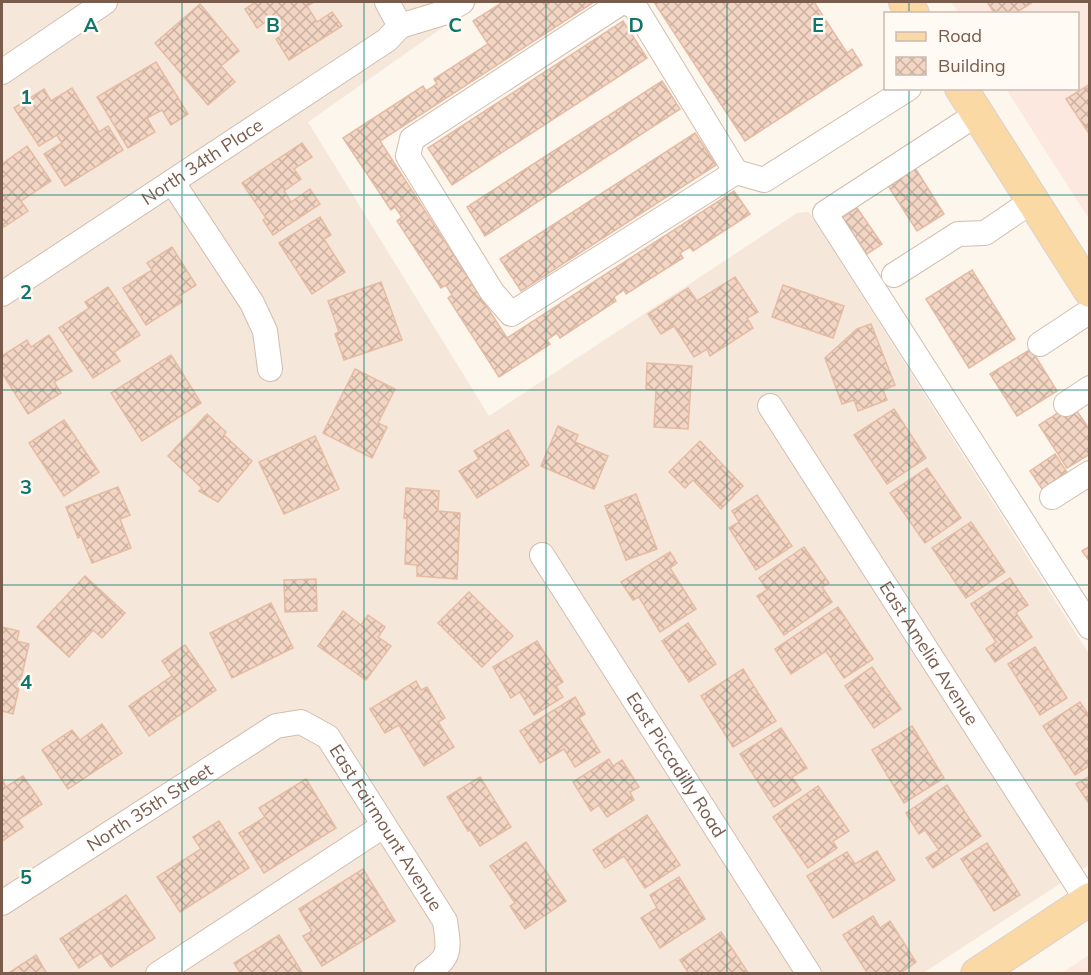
<svg xmlns="http://www.w3.org/2000/svg" width="1091" height="975" font-family="Mulish,sans-serif">
<style>
.residential{fill:#f5e8da}
.commercial{fill:#fde8e0}
.building{fill:url(#building-cross-hatch);stroke:#e6bba3;stroke-width:1.5}
.lines{fill:none;stroke-linecap:round;stroke-linejoin:round}
.minor-casing{stroke:#d1beb0;stroke-width:26}
.major-casing{stroke:#dad1cd;stroke-width:34}
.minor{stroke:#fff;stroke-width:24}
.major{stroke:#fbd9a5;stroke-width:32}
.grid{fill:none;stroke:#0f766e;stroke-width:1.5;stroke-opacity:0.55}
.labels{text-anchor:middle;stroke-width:5;stroke-linejoin:round;paint-order:stroke}
.street-label{font-size:18px;fill:#7a5c4d;stroke:#fffaf3}
.grid-label{font-size:20px;text-anchor:middle;font-weight:bold;fill:#0f766e;stroke:#fffaf3;stroke-width:5;stroke-linejoin:round;paint-order:stroke}
</style>
<defs>
<pattern id="building-cross-hatch" width="8" height="8" patternUnits="userSpaceOnUse" patternTransform="scale(1.5)"><rect width="8" height="8" fill="#f3d5c3"/><path d="M0 0l8 8M0 8l8-8" fill="none" stroke="#cab0a1"/></pattern>
</defs>
<rect width="100%" height="100%" fill="#fdf6ec"/>
<path class="residential" d="M2,2h477l-171,120 181,294 308,-203 12,-1 280,442v211l-166,108 -921,1z"/>
<g class="commercial">
<path d="M951,2h138v217l-83,-130 72,-1v-74l-119,-1z"/>
<path d="M1089,955v18h-27z"/>
</g>
<g class="building">
<path d="M256,2h58l-7,4 10,16 15,-10 10,14 -53,34 -13,-21 6,-4 -11,-17 -14,10 -12,-19z"/>
<path d="M503,2h91l-214,139 127,197 227,-147 16,23 -57,37 -3,-4 -10,6 3,5 -57,36 -2,-4 -10,7 2,4 -56,37 -3,-5 -10,7 3,4 -51,33 -51,-79 4,-3 -6,-10 -5,3 -44,-67 5,-4 -7,-10 -4,3 -48,-72 80,-52 3,5 11,-7 -3,-5 54,-35 -15,-23z"/>
<path d="M654,2h160l33,51 5,-4 10,16 -117,76z"/>
<path d="M987,2h46l-19,12h-19z"/>
<path d="M200,4l39,47 -18,15 14,16 -27,23 -53,-62z"/>
<path d="M623,21l24,37 -195,127 -24,-37z"/>
<path d="M156,62l32,52 -17,11 -9,-15 -15,8 8,14 -27,16 -31,-51z"/>
<path d="M662,81l18,28 -195,127 -18,-29z"/>
<path d="M1090,84v51l-24,-36z"/>
<path d="M72,88l27,44 9,-6 15,24 -58,36 -21,-32 18,-11 -5,-8 -18,11 -25,-38 30,-19 7,12z"/>
<path d="M695,133l21,32 -195,126 -21,-32z"/>
<path d="M302,143l10,14 -18,12 7,10 -17,12 7,11 19,-13 10,15 -47,31 -10,-15 3,-2 -24,-35z"/>
<path d="M27,146l24,35 -30,20 7,10 -24,16 -2,-4v-59z"/>
<path d="M912,163l32,51 -27,17 -32,-50z"/>
<path d="M857,208l25,36 -15,10 -25,-36z"/>
<path d="M320,217l11,18 -7,4 21,33 -33,22 -33,-51z"/>
<path d="M172,247l24,38 -17,11 3,6 -36,23 -23,-37 29,-18 -5,-7z"/>
<path d="M972,270l43,69 -46,29 -43,-69z"/>
<path d="M735,277l23,35 -11,6 6,10 -43,28 -3,-7 -13,8 -20,-31 -13,8 -13,-20 40,-26 9,13z"/>
<path d="M381,282l21,58 -58,20 -9,-26 4,-2 -11,-31z"/>
<path d="M783,285l61,21 -11,32 -61,-21z"/>
<path d="M108,287l32,48 -26,17 6,9 -27,17 -34,-50 30,-20 -4,-6z"/>
<path d="M871,324l24,61 -12,5 4,10 -29,11 -4,-11 -12,4 -17,-46 32,-29z"/>
<path d="M49,335l23,36 -18,11 7,11 -33,21 -26,-41v-17l25,-16 4,7z"/>
<path d="M1031,349l26,42 -40,25 -27,-42z"/>
<path d="M171,355l30,48 -59,38 -31,-48z"/>
<path d="M647,363l45,3 -4,63 -34,-2 2,-37 -10,-1z"/>
<path d="M355,369l40,20 -17,34 9,4 -15,31 -49,-25z"/>
<path d="M1072,404l18,26v24l-23,14 -28,-43z"/>
<path d="M894,409l32,49 -39,26 -33,-49z"/>
<path d="M207,414l19,18 -2,3 28,26 -34,41 -19,-11 3,-3 -34,-32z"/>
<path d="M64,420l35,52 -35,24 -35,-53z"/>
<path d="M558,426l20,9 -3,7 33,14 -14,33 -53,-23z"/>
<path d="M508,430l21,35 -52,33 -18,-27 20,-12 -5,-8z"/>
<path d="M315,436l24,53 -55,25 -25,-52z"/>
<path d="M700,441l43,45 -22,23 -28,-29 -8,8 -16,-16z"/>
<path d="M1055,454l12,18 -25,17 -12,-18z"/>
<path d="M927,468l34,50 -36,25 -35,-50z"/>
<path d="M118,487l12,28 -10,4 11,29 -39,15 -11,-27 -3,2 -12,-31z"/>
<path d="M406,488l33,3 -1,20 22,2 -3,66 -40,-3v-11l-12,-1 2,-45 -3,-1z"/>
<path d="M636,494l21,55 -31,11 -21,-54z"/>
<path d="M757,495l35,51 -36,24 -27,-42 10,-6 -7,-11z"/>
<path d="M971,522l34,50 -39,26 -34,-50z"/>
<path d="M1090,546v16l-8,-11z"/>
<path d="M804,547l25,36 -7,4 10,15 -48,33 -27,-39 10,-6 -8,-12z"/>
<path d="M670,552l7,11 -7,5 26,41 -36,23 -21,-35 -6,3 -12,-18z"/>
<path d="M85,576l40,37 -23,25 -9,-8 -24,27 -32,-30z"/>
<path d="M1010,578l18,27 -12,8 16,24 -37,25 -9,-13 10,-7 -25,-38z"/>
<path d="M316,579l1,32 -32,1 -1,-32z"/>
<path d="M469,592l44,44 -31,31 -44,-44z"/>
<path d="M271,603l22,45 -61,30 -22,-45z"/>
<path d="M838,607l35,52 -29,19 -18,-27 -35,23 -16,-25z"/>
<path d="M343,611l18,14 7,-10 17,12 -7,10 13,9 -25,34 -48,-34z"/>
<path d="M688,623l28,41 -27,18 -27,-41z"/>
<path d="M2,627l17,4 -2,10 12,3 -16,70 -11,-3z"/>
<path d="M537,641l26,41 -7,4 7,11 -29,18 -14,-23 -9,6 -18,-31z"/>
<path d="M185,645l31,45 -67,46 -20,-30 43,-30 -10,-15z"/>
<path d="M1035,647l32,51 -27,17 -32,-51z"/>
<path d="M872,667l29,42 -27,19 -29,-42z"/>
<path d="M743,669l33,52 -43,26 -32,-51z"/>
<path d="M416,681l5,9 6,-3 18,31 -7,4 16,25 -30,19 -25,-41 -14,8 -15,-24z"/>
<path d="M575,697l10,17 -6,4 21,34 -25,15 -11,-18 -24,14 -20,-32z"/>
<path d="M1080,702l10,15v48l-15,10 -32,-49z"/>
<path d="M102,724l20,29 -54,36 -26,-39 30,-20 8,10z"/>
<path d="M912,726l32,52 -40,25 -32,-53z"/>
<path d="M781,728l26,40 -15,9 9,13 -27,17 -34,-53z"/>
<path d="M609,759l4,7 9,-6 17,27 -9,5 4,8 -27,17 -8,-12 -8,6 -18,-29z"/>
<path d="M23,776l19,28 -24,16 5,7 -21,14v-62l4,8z"/>
<path d="M1090,776v29l-14,-21z"/>
<path d="M480,777l31,50 -31,19 -10,-16 -2,1 -21,-34z"/>
<path d="M306,779l30,49 -72,45 -25,-40 26,-16 -6,-9z"/>
<path d="M947,785l34,51 -48,32 -7,-10 13,-8 -14,-20 -6,4 -13,-21z"/>
<path d="M818,786l31,45 -16,10 4,7 -29,20 -35,-51z"/>
<path d="M647,815l33,50 -35,23 -21,-32 -19,12 -12,-18z"/>
<path d="M219,821l30,47 -69,44 -23,-35 44,-28 -8,-12z"/>
<path d="M526,842l40,59 -41,28 -15,-23 5,-3 -25,-37z"/>
<path d="M987,843l33,52 -26,16 -33,-52z"/>
<path d="M877,851l18,29 -62,38 -26,-42 40,-24 8,12z"/>
<path d="M363,869l32,52 -73,45 -19,-30 9,-5 -13,-22z"/>
<path d="M679,877l26,42 -45,29 -19,-30 16,-10 -7,-13z"/>
<path d="M126,895l29,43 -44,29 -10,-14 -22,15 -19,-29z"/>
<path d="M873,916l7,12 10,-7 26,41 -17,12h-31l-25,-39z"/>
<path d="M721,932l28,42h-45l-2,-3 -3,3h-10l-9,-14z"/>
<path d="M279,935l24,39h-62l-7,-11z"/>
<path d="M36,955l11,19h-40z"/>
</g>
<g class="lines">
<g class="minor-casing">
<g id="minor">
<path d="M387,2l13,24"/>
<path d="M622,2l-210,137 -4,17 84,136 19,22 225,-142"/>
<path d="M625,2l10,5 101,165 28,8 145,-92"/>
<path d="M400,26l43,-13 19,-11"/>
<path d="M2,72l103,-70"/>
<path d="M977,114l-152,99 265,414"/>
<path d="M173,183l79,120 13,28 5,38"/>
<path d="M894,275l64,-41 27,-1 47,-32"/>
<path id="s1" d="M2,294l385,-254 13,-14"/>
<path d="M1040,344l50,-33"/>
<path d="M1066,404l24,-16"/>
<path id="s2" d="M770,406l317,494"/>
<path d="M1052,497l38,-24"/>
<path id="s3" d="M542,555l267,419"/>
<path id="s4" d="M2,903l274,-177 25,-4 27,15 117,184c4,29 7,36 -19,53"/>
<path d="M158,974l225,-148"/>
</g>
</g>
<g class="major-casing">
<g id="major">
<path d="M905,2l8,12"/>
<path d="M961,88l129,203"/>
<path d="M977,974l113,-75"/>
</g>
</g>
<use href="#minor" class="minor"/>
<use href="#major" class="major"/>
</g>
<path class="grid" d="M182,2v972M364,2v972M546,2v972M727,2v972M909,2v12M909,88v886M2,195h1088M2,390h1088M2,585h1088M2,780h1088"/>
<g class="labels">
<g class="street-label">
<text dy="6" stroke="none"><textPath href="#s1" startOffset="240">North 34th Place</textPath></text>
<text dy="6" stroke="none"><textPath href="#s2" startOffset="294">East Amelia Avenue</textPath></text>
<text dy="6" stroke="none"><textPath href="#s3" startOffset="249">East Piccadilly Road</textPath></text>
<text dy="6" stroke="none"><textPath href="#s4" startOffset="176">North 35th Street</textPath></text>
<text dy="6" stroke="none"><textPath href="#s4" startOffset="490">East Fairmount Avenue</textPath></text>
</g>
</g>
<g class="grid-label">
<text x="91" y="32">A</text>
<text x="273" y="32">B</text>
<text x="455" y="32">C</text>
<text x="636" y="32">D</text>
<text x="818" y="32">E</text>
<text x="26" y="104">1</text>
<text x="26" y="299">2</text>
<text x="26" y="494">3</text>
<text x="26" y="689">4</text>
<text x="26" y="884">5</text>
</g>
<rect width="1091" height="975" fill="none" stroke="#7a5c4d" stroke-width="6"/>
<rect x="884" y="12" width="195" height="78" fill="#fffaf3" stroke="#cabbb1" stroke-width="1.5"/>
<rect x="896" y="32" width="30" height="9" fill="#fbd9a5" stroke="#cabbb1" stroke-width="1.5"/>
<text x="938" y="42" font-size="18" fill="#7a5c4d">Road</text>
<rect x="896" y="57" width="30" height="18" fill="url(#building-cross-hatch)" stroke="#cabbb1" stroke-width="1.5"/>
<text x="938" y="72" font-size="18" fill="#7a5c4d">Building</text>
</svg>
